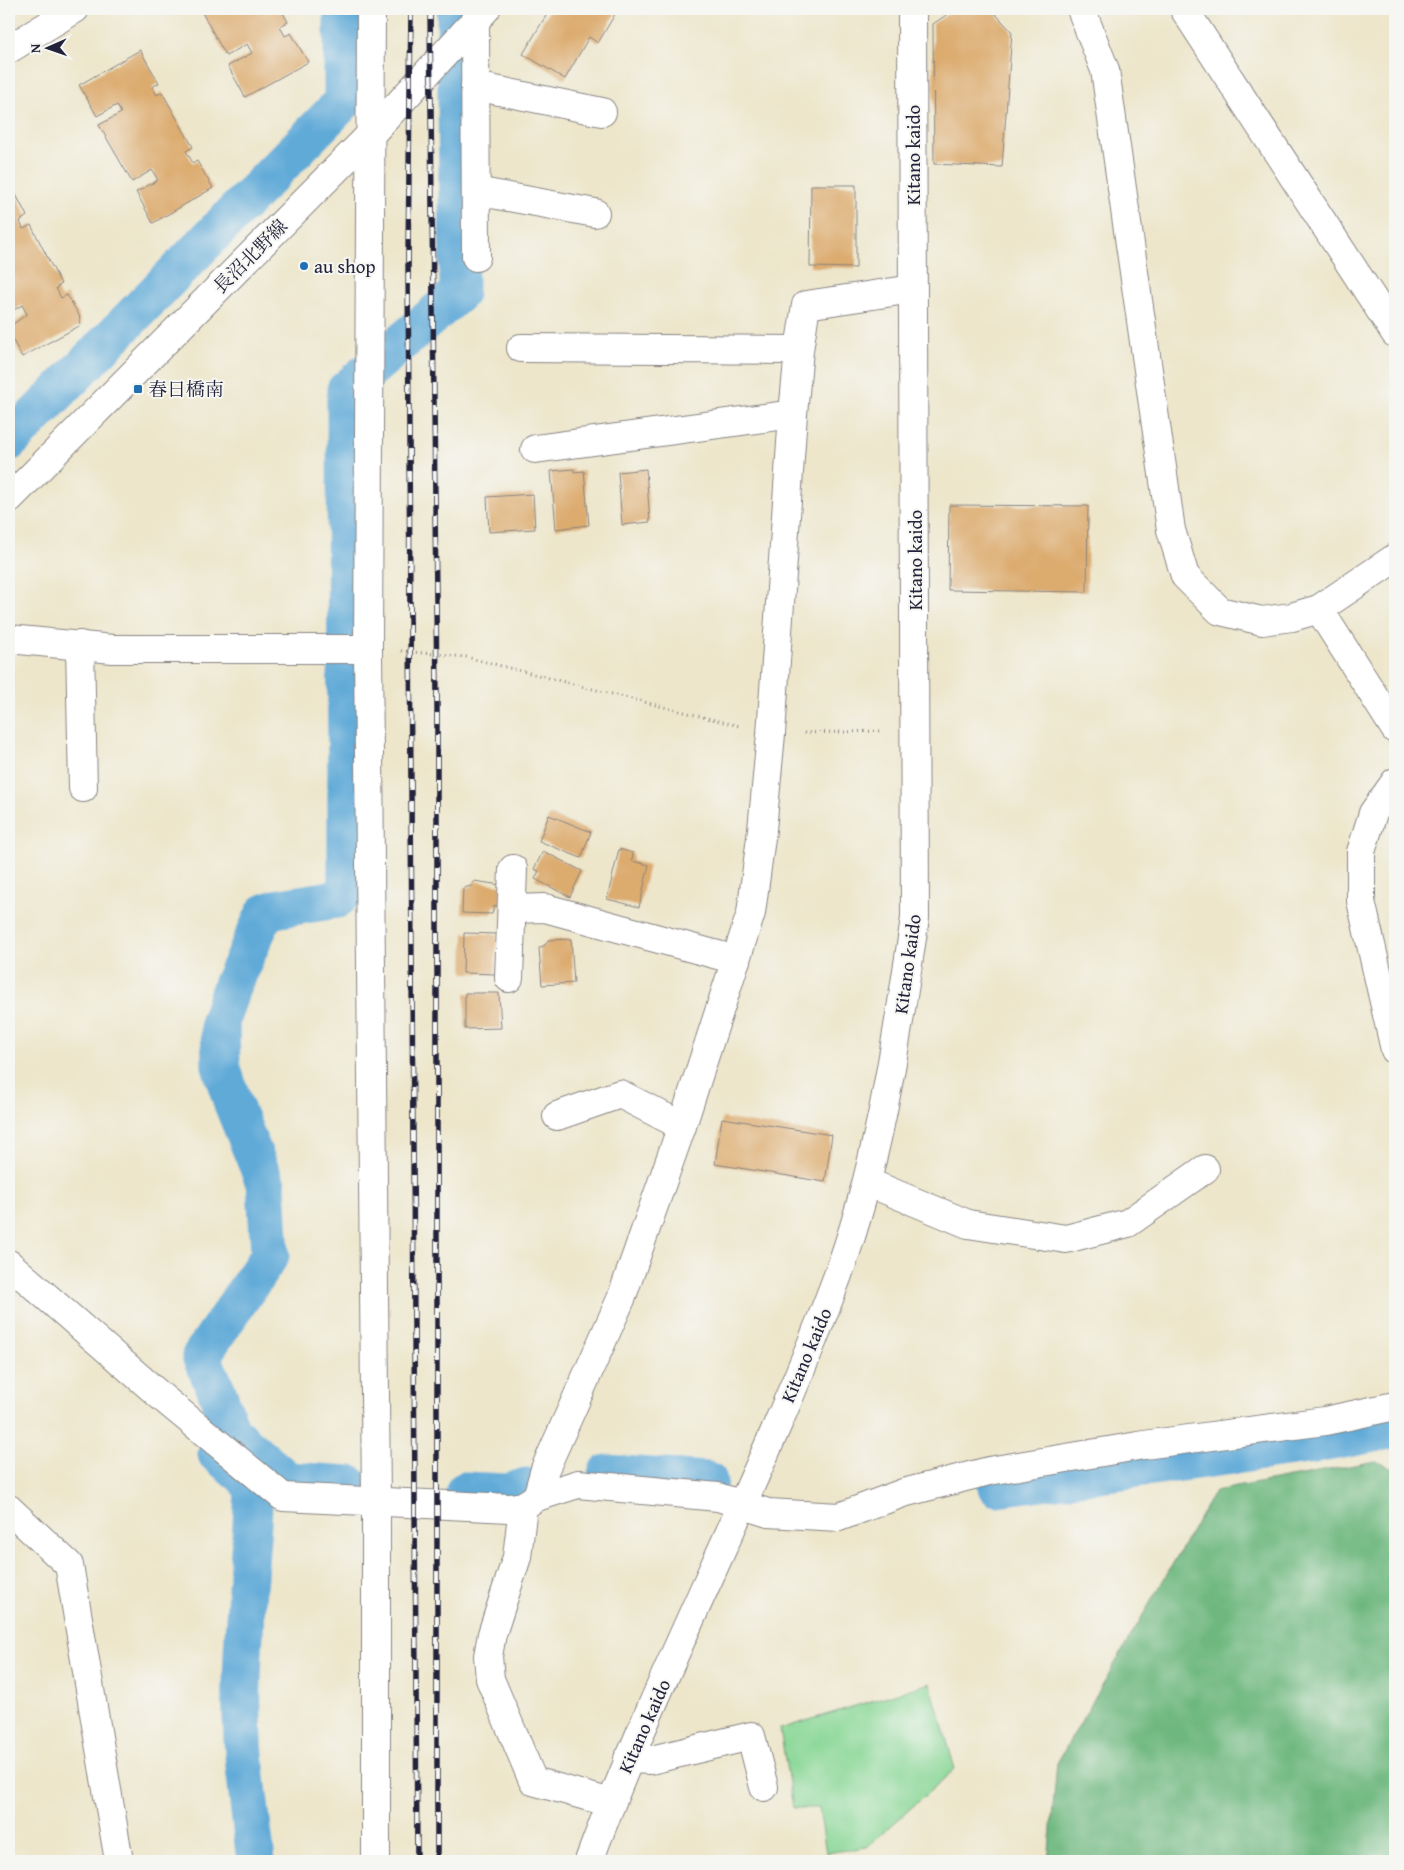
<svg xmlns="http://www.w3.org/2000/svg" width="1404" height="1870" font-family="'Gentium Book Plus','Noto Serif JP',serif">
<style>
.green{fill:#89d796;stroke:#567c68}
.forest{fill:#6eb87f;stroke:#486d5d}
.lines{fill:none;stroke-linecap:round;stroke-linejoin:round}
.canal{stroke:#60aad8;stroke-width:39}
.building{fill:#dcab6e}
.minor-casing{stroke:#888483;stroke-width:30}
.major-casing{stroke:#888483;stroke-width:30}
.path{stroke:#888483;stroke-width:3;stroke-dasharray:1 4;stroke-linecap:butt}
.minor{stroke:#fff;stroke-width:28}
.major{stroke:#fff;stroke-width:28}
.rail-casing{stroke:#22223b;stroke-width:5.5}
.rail{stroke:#f6f6f2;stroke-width:4;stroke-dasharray:11;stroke-linecap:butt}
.poi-dot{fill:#1f6fb2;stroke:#f6f6f2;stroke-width:2}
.labels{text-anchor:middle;stroke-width:4;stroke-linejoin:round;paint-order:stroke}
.street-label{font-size:19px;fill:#22223b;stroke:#f6f6f2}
.poi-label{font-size:19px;fill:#22223b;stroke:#f6f6f2;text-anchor:start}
</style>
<rect width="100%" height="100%" fill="#f6f6f2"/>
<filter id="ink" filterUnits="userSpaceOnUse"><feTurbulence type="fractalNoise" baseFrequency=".02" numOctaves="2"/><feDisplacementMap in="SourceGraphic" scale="10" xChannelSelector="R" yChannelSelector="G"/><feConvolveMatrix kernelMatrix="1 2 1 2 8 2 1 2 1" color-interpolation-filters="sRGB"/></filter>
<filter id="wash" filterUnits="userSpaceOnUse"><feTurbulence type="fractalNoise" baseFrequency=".0096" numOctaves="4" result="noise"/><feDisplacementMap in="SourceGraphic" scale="20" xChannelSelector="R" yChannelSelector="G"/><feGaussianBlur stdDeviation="1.12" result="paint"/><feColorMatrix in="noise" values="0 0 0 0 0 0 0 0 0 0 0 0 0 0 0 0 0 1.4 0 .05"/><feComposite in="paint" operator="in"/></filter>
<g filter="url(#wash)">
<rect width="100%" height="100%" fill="#ede6cb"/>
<path class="green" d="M930,1683l25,86 -88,78 -41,6 -7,-45h-26l-13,-79z"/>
<path class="forest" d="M1376,1461l19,9v391h-347l9,-98 158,-272z"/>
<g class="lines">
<g class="canal">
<path d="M9,442l334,-340v-93"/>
<path d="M217,1454l27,22 10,13c-3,65 -11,129 -12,194 -2,60 7,119 14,178"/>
<path d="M607,1474l101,7"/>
<path d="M350,1485l-62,-4 -57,-49 -15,-43 -15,-33 69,-101 -4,-70 -33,-81 -12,-38 -1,-45 12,-36 33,-72 10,-4 62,-10 10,-10 -1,-499 113,-97 -3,-284"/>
<path d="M997,1487l318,-43 80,-15"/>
<path d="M465,1491l42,2 19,-6"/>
</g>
</g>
<g id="blocks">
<g class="building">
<path d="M200,9h81l7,13 -8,4 5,10 6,-3 17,29 -63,35 -17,-31 24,-13 -5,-9 -21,12z"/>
<path d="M550,9h68l-20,34 -9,-6 -24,42 -42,-25z"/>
<path d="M761,9h29l-1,6z"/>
<path d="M955,9h36l21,23 -10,135 -68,-3 -1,-140z"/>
<path d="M140,50l19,33 -7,4 5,8 5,-3 31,55 -7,4 7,12 4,-2 16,27 -60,35 -17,-31 22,-12 -6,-10 -20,12 -33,-57 22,-12 -4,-8 -20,11 -18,-31z"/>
<path d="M9,181l18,35 -7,5 3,8 8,-4 30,59 -5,4 5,10 6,-3 12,20 2,10 -59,32 -13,-24v-6l18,-13 -5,-9 -13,8z"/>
<path d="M811,185h45v83l-46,-1z"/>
<path d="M574,469v3l10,-1 5,54 -33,4 -5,-58z"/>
<path d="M646,469l4,53 -28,3 -4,-53z"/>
<path d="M533,494l2,35 -46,3 -2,-35z"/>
<path d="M949,505l139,1 -1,86 -139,-2z"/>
<path d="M549,815l42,17 -10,26 -42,-17z"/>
<path d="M619,849l14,4 -1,8 17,4 -10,42 -32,-8z"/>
<path d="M543,851l39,20 -12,26 -35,-18 4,-8 -5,-2z"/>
<path d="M474,881l27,4v20l-7,1 -2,8 -30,-1 1,-25 9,-2z"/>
<path d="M464,933l33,1 -2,40 -32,-1z"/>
<path d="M571,939l3,44 -32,2 -3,-37 6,-3 3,-5z"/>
<path d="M465,993h34l2,35 -36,1z"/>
<path d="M722,1118l110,17 -7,47 -110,-18z"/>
</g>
</g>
</g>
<g filter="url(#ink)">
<use href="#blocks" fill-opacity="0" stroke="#888483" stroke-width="1"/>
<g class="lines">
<g class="minor-casing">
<g id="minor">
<path d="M371,9l-3,640 8,852v360"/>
<path d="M1081,9l24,61 66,460 14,46 35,35 42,10 30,-4 27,-8 76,-51"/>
<path d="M1184,9l211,324"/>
<path d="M475,20l1,237"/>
<path d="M9,49l66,-40"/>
<path d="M475,86l127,26"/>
<path d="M476,191l119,22"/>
<path d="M521,348l278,2"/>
<path d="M535,449l258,-35"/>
<path d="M1319,609l76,120"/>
<path d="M9,639l104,10h255"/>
<path d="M80,645l3,143"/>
<path d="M1395,782l-22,31 -12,39v49l34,149"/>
<path d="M512,909l33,-1 191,52"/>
<path d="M509,978l4,-109"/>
<path d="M557,1116l63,-22 62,32"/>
<path d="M867,1182l101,42 98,15 62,-16 77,-54"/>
<path d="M9,1264l155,135 119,98 226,11 14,-2 14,-9 41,-13 140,13 50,16 71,4 64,-24 86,-22 155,-26 181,-24 70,-15"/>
<path d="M537,1497l8,-28 76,-170 61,-173 69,-213 11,-83 9,-96 22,-320 6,-64 7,-45 107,-16"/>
<path d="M523,1506l-6,51 -25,77 -4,22 2,23 43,102 78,22"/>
<path d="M9,1509l60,56 50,296"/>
<path d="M628,1759l23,1 100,-24 13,51"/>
</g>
</g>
<g class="major-casing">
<g id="major">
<path d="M9,499l362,-365 115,-125"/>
<path d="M589,1861c72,-194 170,-377 243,-570 46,-119 64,-247 83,-373l-3,-909"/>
</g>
</g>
<g class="path">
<path d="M401,651l65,6 273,69"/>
<path d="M804,733l79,-2"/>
</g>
<use href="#minor" class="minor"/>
<use href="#major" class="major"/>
<g class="rail-casing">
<g id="rail">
<path d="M411,9l-3,246 9,1606"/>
<path d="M430,9l7,690v1162"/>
</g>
</g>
<use href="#rail" class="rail"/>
</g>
</g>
<g class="poi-dot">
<circle cx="304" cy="266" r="5"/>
<rect x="133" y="384" width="10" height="10" rx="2.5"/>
</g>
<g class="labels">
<g class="street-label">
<text transform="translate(913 155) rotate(-90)" y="7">Kitano kaido</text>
<text transform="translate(250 256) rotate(-45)" y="7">長沼北野線</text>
<text transform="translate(915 560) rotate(-90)" y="7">Kitano kaido</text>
<text transform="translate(907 964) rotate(-82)" y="7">Kitano kaido</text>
<text transform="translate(806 1355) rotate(-67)" y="7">Kitano kaido</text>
<text transform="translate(644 1726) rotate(-66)" y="7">Kitano kaido</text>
</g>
<g class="poi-label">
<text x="314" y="273">au shop</text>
<text x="148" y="396">春日橋南</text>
</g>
</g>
<rect width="1404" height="1870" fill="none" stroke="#f6f6f2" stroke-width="30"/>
<g transform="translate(48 48) rotate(268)" stroke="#f6f6f2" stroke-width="4" paint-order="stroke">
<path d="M0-4L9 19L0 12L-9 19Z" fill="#22223b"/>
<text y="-8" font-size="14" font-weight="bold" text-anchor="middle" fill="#22223b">N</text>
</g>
</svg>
